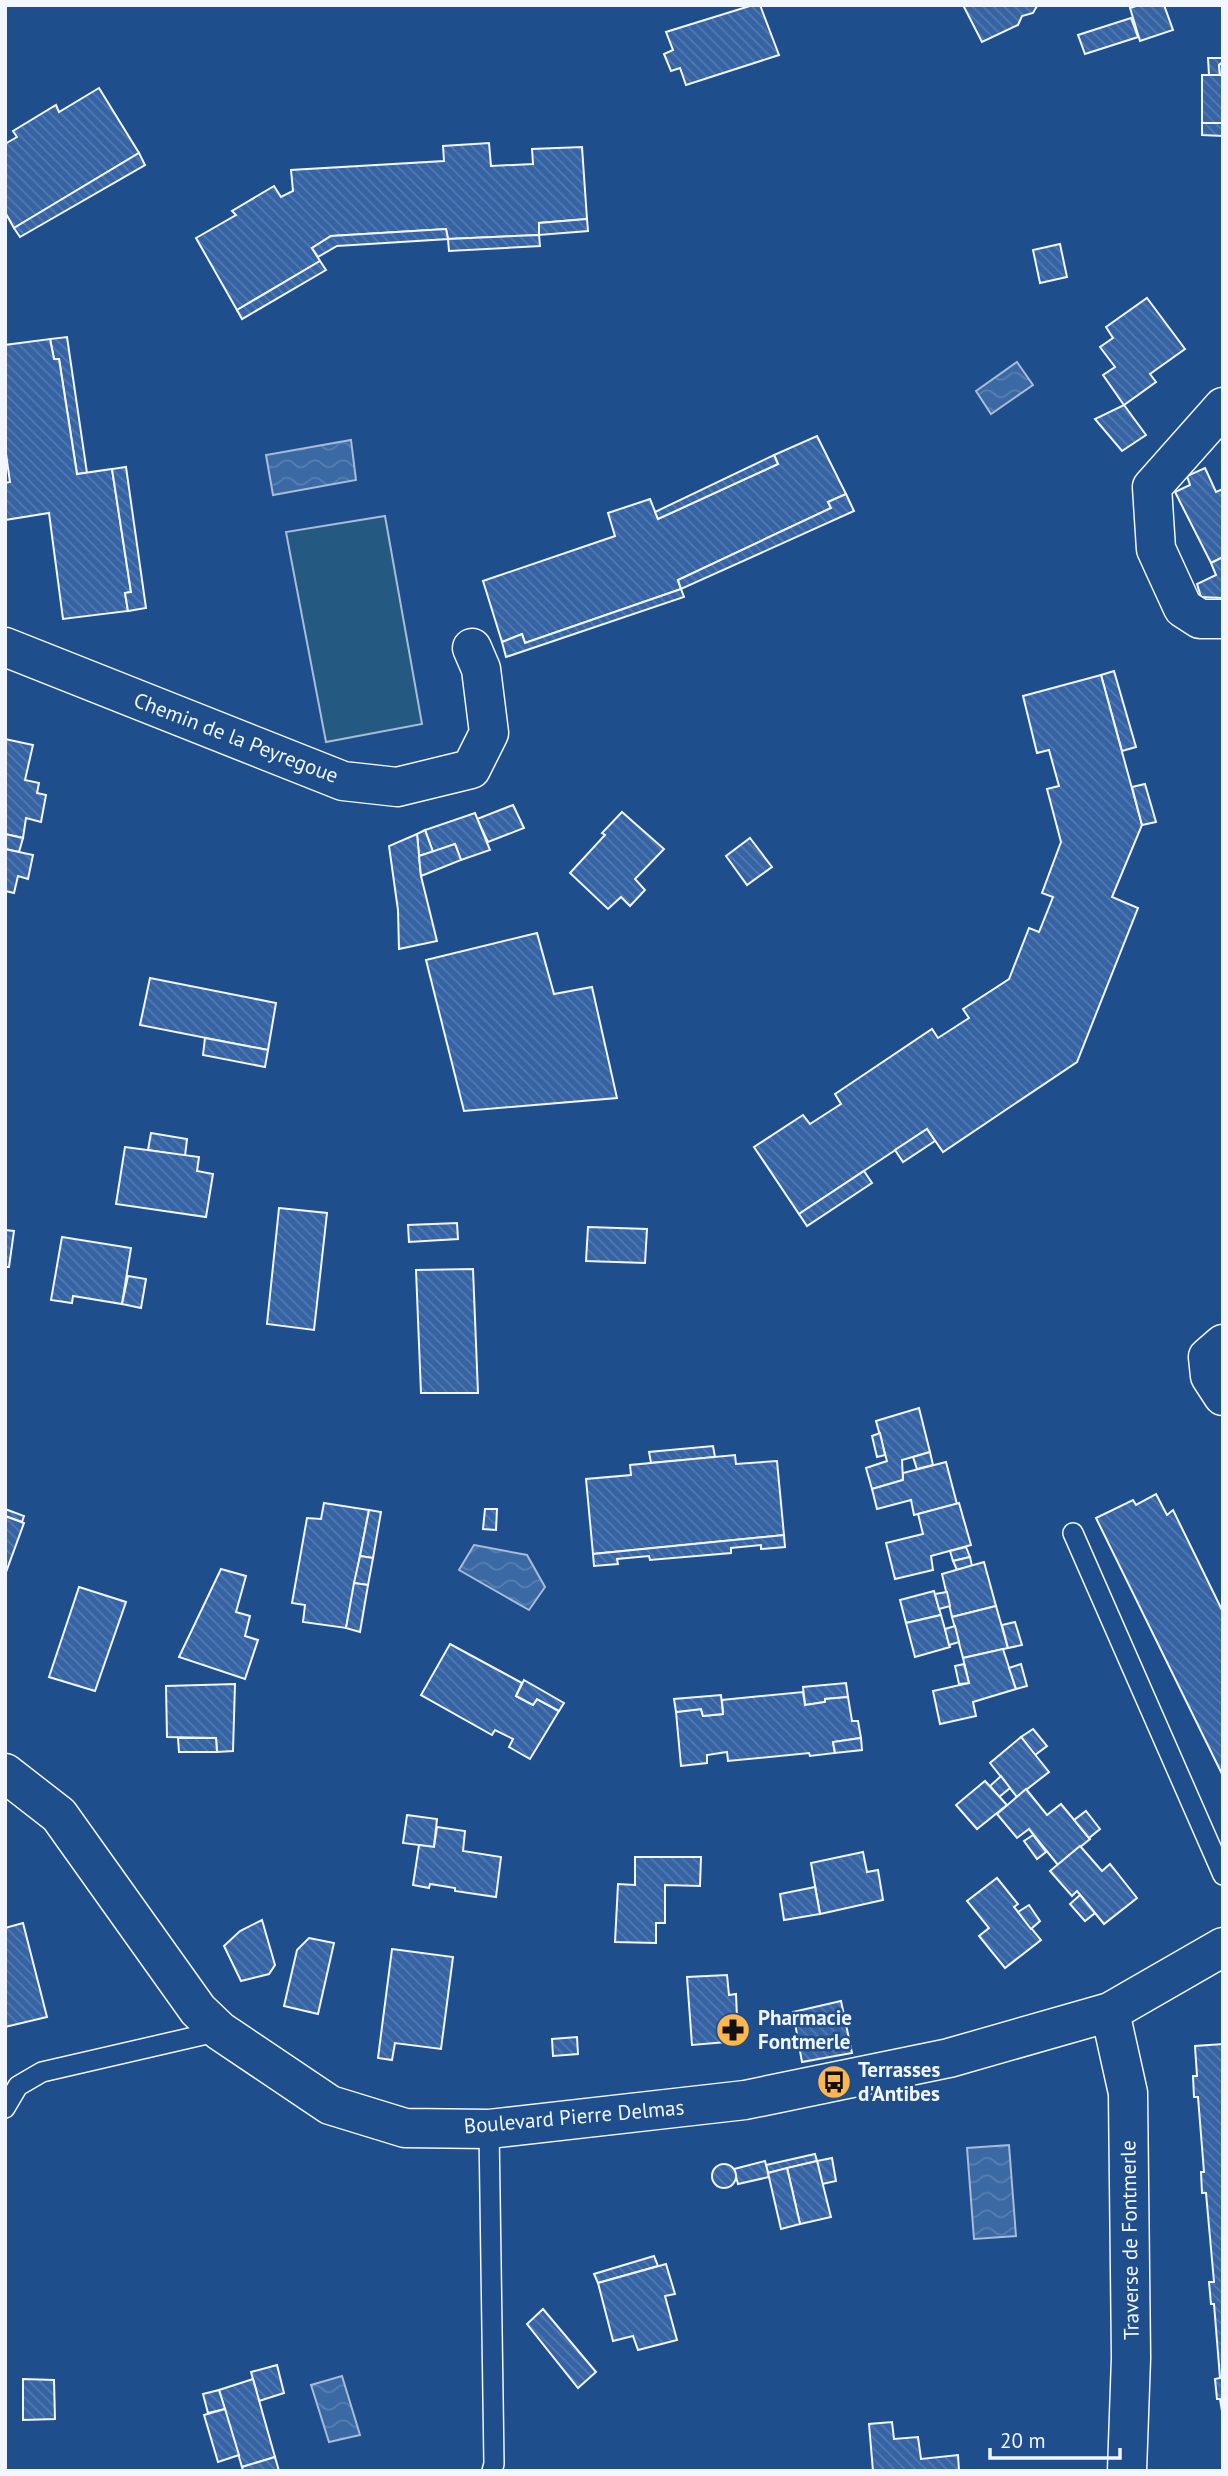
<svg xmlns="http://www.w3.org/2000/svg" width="1228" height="2476" font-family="'PT Sans',sans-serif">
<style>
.grass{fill:#245a82;stroke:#a8bbd7;stroke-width:2}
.water{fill:url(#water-waves);stroke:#a8bbd7;stroke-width:2}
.building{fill:url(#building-back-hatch);stroke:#f2f6ff;stroke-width:2}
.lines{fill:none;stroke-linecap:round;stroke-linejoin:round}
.service-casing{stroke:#f2f6ff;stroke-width:22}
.minor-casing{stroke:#f2f6ff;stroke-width:41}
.tertiary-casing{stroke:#f2f6ff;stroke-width:41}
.service{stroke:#1f4e8c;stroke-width:19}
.minor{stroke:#1f4e8c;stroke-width:38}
.tertiary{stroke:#1f4e8c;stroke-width:38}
.labels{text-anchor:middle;stroke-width:5;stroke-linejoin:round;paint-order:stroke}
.street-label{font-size:21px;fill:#f2f6ff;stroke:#1f4e8c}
.poi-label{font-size:21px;font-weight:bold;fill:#f2f6ff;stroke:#1f4e8c;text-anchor:start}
</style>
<defs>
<pattern id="water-waves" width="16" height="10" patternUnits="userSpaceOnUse" patternTransform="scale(1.75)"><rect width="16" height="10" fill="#3b69a3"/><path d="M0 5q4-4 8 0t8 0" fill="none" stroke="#587fb1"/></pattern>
<pattern id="building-back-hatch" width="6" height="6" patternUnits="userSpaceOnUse" patternTransform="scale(1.75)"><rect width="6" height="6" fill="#3563a3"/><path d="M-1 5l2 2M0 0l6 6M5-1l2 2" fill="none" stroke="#537ab1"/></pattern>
</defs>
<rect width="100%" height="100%" fill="#1f4e8c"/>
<path class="grass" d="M385,516l37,208 -96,18 -40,-210z"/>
<g class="water">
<path d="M1017,362l16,23 -42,29 -15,-23z"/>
<path d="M351,440l5,40 -83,15 -7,-40z"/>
<path d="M474,1545l53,10 18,32 -16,23 -70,-40z"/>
<path d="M1009,2145l7,91 -42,3 -7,-91z"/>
<path d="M342,2376l18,59 -31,7 -18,-57z"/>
</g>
<g class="building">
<path d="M753,5h7l19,50 -93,30 -6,-17 -9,3 -7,-17 9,-4 -7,-18z"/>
<path d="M963,5h74v1l-4,7 -11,3 -4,9 -36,17z"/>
<path d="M1139,5h25l9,25 -33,11 -10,-33z"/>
<path d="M1131,18l7,19 -53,17 -7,-19z"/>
<path d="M1208,58h15v4l-4,3 1,10h-11z"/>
<path d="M1223,62v61h-21v-48h18l-1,-10z"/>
<path d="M99,88l40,65 -125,75 -9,-16v-68l12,-7 -4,-6 43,-26 3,7z"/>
<path d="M1202,123h21v13l-21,-1z"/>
<path d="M489,143l2,23 42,-2 -1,-15 50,-2 5,72 -48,4v12l-91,4 -2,-10 -115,7 -19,12 8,13 -83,49 -41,-72 40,-23 -4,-4 42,-25 7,11 12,-6 -2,-21 153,-9 -1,-15z"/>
<path d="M139,153l6,12 -125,72 -6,-9z"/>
<path d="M587,219l1,12 -49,4v-12z"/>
<path d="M446,229l2,10 -111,7 -19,11 -6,-9 19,-12z"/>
<path d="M539,235l1,11 -91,5 -1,-12z"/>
<path d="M1060,244l7,33 -27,6 -7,-33z"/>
<path d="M320,261l6,9 -84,49 -5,-9z"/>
<path d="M1147,298l38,51 -35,25 6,8 -32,23 -21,-30 12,-8 -15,-20 13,-9 -7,-11z"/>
<path d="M67,337l20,136 -10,1 -18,-115h-5l-4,-20z"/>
<path d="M50,339l4,20h5l18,115 35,-5 19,123 -6,1 3,18 -65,8 -14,-106 -44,7v-37l5,-1 -5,-35v-102z"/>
<path d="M1124,405l22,30 -24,16 -27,-32z"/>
<path d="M817,436l29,58 -18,8 3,6 -153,72 3,9 -156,54 -3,-9 -20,8 -19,-61 132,-45 -7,-23 42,-14 8,20 120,-55 -4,-9z"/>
<path d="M774,455l4,9 -120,55 -3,-7z"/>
<path d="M126,467l20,141 -18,3 -3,-18 6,-1 -19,-123z"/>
<path d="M1205,468l11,24 7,-3v68l-12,6 -36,-71 15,-7 -3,-9z"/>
<path d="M846,494l8,17 -173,78 -3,-9 153,-72 -3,-6z"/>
<path d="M1223,557v41l-22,-1 -4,-13 19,-9 -5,-12z"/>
<path d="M681,589l3,8 -178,60 -4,-15 20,-8 3,9z"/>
<path d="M1114,671l22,76 -14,4 -21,-76z"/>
<path d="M1101,675l41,150 -30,72 26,11 -61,154 -134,90 -16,-23 -128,85 -45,-67 49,-32 7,9 31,-20 -6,-10 97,-65 6,9 31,-20 -6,-9 46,-30 20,-51 10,4 14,-35 -11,-4 19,-51 -14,-53 12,-3 -10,-36 -12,3 -14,-57z"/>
<path d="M5,739l28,6 -8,35 14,3 -2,10 9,2 -5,27 -15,-4 -3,20 -18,-4z"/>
<path d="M1145,784l11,38 -14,3 -10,-38z"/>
<path d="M513,805l11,23 -36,14 -11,-23z"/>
<path d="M622,812l42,37 -29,30 10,11 -15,16 -9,-9 -13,12 -38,-36 35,-38 -3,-2z"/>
<path d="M475,813l15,37 -29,10 -6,-16 -22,8 -8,-22z"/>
<path d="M425,830l8,22 -14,4 -2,-22z"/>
<path d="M5,834l18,4 -4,14 -14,-3z"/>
<path d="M417,834l4,42 16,65 -38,8 -1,-39 -9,-64z"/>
<path d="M750,838l22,29 -25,18 -21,-29z"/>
<path d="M455,844l6,16 -40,16 -2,-20z"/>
<path d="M5,849l28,6 -5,24 -10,-3 -4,17 -9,-2z"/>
<path d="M537,933l17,61 38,-7 25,111 -153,13 -38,-151z"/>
<path d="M150,978l126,25 -8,47 -128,-25z"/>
<path d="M205,1038l63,12 -3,17 -62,-12z"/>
<path d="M927,1129l8,12 -32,21 -8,-12z"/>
<path d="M151,1133l36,6 -2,17 -37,-6z"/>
<path d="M125,1147l74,10 -2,14 16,3 -7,43 -90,-13z"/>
<path d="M864,1171l8,12 -65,43 -8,-12z"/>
<path d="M279,1208l48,5 -13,117 -47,-6z"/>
<path d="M457,1223l1,16 -49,3 -1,-17z"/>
<path d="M588,1227l59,2 -2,34 -59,-2z"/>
<path d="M5,1230l9,1 -5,36h-4z"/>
<path d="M62,1237l69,11 -9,56 -49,-8 -1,7 -21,-3z"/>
<path d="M473,1269l5,124h-57l-5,-123z"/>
<path d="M128,1276l18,3 -5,29 -19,-4z"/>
<path d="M919,1408l11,44 -28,8 1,20 -31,9 -6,-21 21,-7 -11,-40z"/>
<path d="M880,1433l5,22 -8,2 -5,-21z"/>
<path d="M713,1446l2,11 -64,6 -2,-11z"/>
<path d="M930,1452l3,13 -16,4 -4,-12z"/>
<path d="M735,1455l1,9 41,-3 7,74 -191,19 -7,-75 45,-4 -1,-10z"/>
<path d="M946,1462l11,42 -43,11 -3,-15 -34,9 -5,-20 31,-9v-7z"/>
<path d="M1156,1494l11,21 6,-5 50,102v164l-127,-258 37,-18 3,5z"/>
<path d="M324,1503l45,7 -23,118 -43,-6 2,-17 -13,-2 15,-85 14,1z"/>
<path d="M959,1503l12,42 -40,11 2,14 -38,9 -9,-36 37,-9 -5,-20z"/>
<path d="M5,1509l19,7 -2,6 -17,-6z"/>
<path d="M485,1509h12l-1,21 -13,-1z"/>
<path d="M369,1510l12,2 -8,46 -13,-2z"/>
<path d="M5,1516l19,7 -19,52z"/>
<path d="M784,1535l1,12 -24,2v-4l-30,3v5l-81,7 -1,-4 -32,3 1,5 -24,2 -1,-12z"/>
<path d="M966,1547l4,10 -17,4 -3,-10z"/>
<path d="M360,1556l13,2 -5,27 -14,-2z"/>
<path d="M970,1557l2,9 -15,4 -4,-9z"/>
<path d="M984,1562l12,44 -44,11 -10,-43z"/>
<path d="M221,1569l25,7 -10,36 14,4 -5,20 13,4 -13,39 -66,-22z"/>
<path d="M354,1583l14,2 -8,47 -14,-4z"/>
<path d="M79,1587l47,15 -31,89 -46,-14z"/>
<path d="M934,1591l7,24 -35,8 -6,-23z"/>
<path d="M947,1592l3,14 -11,3 -4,-15z"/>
<path d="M996,1606l12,42 -45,10 -11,-41z"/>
<path d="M941,1615l9,32 -35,10 -9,-34z"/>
<path d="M1015,1622l7,23 -14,3 -6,-23z"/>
<path d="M955,1626l4,16 -10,3 -4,-16z"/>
<path d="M450,1644l72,39 -6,13 17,9 4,-6 22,12 -29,48 -21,-12 4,-8 -18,-9 -3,5 -71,-40z"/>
<path d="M1003,1649l13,40 -43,13 3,14 -36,8 -7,-33 36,-8 -6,-25z"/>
<path d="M964,1664l5,19 -10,1 -4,-18z"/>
<path d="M1021,1664l6,22 -11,3 -7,-21z"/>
<path d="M524,1680l40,23 -5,8 -22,-12 -4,6 -17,-9z"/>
<path d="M846,1683l2,14 -23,2v3l-20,3 -2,-18z"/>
<path d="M235,1684l-2,67 -16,1 -1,-14 -49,-1 -1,-51z"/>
<path d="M803,1692l2,13 20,-3v-3l23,-2 4,24h6l3,17 -28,4 2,11 -25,3 -1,-3 -81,8 -1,-9 -20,3v8l-26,3 -5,-54 25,-3 2,7 20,-2 -1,-14z"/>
<path d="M721,1695l2,19 -20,2 -2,-7 -25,3 -2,-13z"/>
<path d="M1033,1729l14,17 -12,9 -14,-18z"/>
<path d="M1021,1737l28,35 -32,25 -27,-34z"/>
<path d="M178,1738h38l1,14h-38z"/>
<path d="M861,1738l1,12 -27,3 -2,-11z"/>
<path d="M1001,1776l9,12 -11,9 -9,-11z"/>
<path d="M985,1781l22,24 -30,24 -21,-24z"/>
<path d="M1026,1789l21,26 14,-11 29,35 -32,26 -29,-36 -12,9 -20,-24z"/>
<path d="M1086,1811l14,18 -11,9 -15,-18z"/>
<path d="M407,1815l30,4 -3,28 -31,-4z"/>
<path d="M437,1827l28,4 -2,20 38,6 -5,40 -41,-6v-3l-25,-4 -1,4 -16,-3 6,-40 15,2z"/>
<path d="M1033,1835l13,17 -9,7 -13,-18z"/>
<path d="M1080,1846l22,25 8,-7 27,34 -33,26 -27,-33 -5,5 -22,-25z"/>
<path d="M863,1852l4,20 11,-2 5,30 -63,14 -9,-51z"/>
<path d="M635,1857h66l-1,29 -35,-1v38h-9v20l-41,-1 3,-58 17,1z"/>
<path d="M997,1878l21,26 -4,3 27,33 -36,28 -26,-32 10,-8 -22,-27z"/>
<path d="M815,1887l5,27 -36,6 -4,-26z"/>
<path d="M1080,1895l15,18 -10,8 -15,-17z"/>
<path d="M1029,1905l11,16 -9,8 -13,-17z"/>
<path d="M262,1920l13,45 -6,9 -28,7 -17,-35 16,-15z"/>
<path d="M23,1923l24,94 -42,10v-99z"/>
<path d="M309,1938l25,5 -16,71 -34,-8 13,-56z"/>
<path d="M392,1949l61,8 -12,92 -46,-6 -3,17 -14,-2z"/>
<path d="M727,1975l2,20 7,-1 2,47 -46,4 -5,-68z"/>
<path d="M841,2001l11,52 -50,9 -9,-50z"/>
<path d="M577,2037l1,17 -25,2 -1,-17z"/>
<path d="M1223,2044v373l-3,-18h-3l-2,-20 5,-1 -6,-74h-3l-2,-22h5l-8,-89h-4l-1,-21h3l-6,-75h-4l-1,-21h4l-2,-30z"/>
<path d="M815,2154l2,7 -49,12 -2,-8z"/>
<path d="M832,2158l4,23 -14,3 -5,-23z"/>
<path d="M765,2161l4,16 -31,7 -4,-15z"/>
<path d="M817,2161l14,56 -31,7 -13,-56z"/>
<circle cx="724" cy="2176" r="12"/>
<path d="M787,2168l13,56 -19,5 -13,-56z"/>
<path d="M654,2256l4,10 -60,17 -4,-9z"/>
<path d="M666,2264l9,30 -10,2 12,44 -39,10 -5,-14 -20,5 -15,-58z"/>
<path d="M543,2309l53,63 -18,16 -51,-64z"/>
<path d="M277,2365l7,28 -25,8 -8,-29z"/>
<path d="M23,2379l31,1 1,39 -32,1z"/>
<path d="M253,2379l22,78 -33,10 -23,-77z"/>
<path d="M219,2390l6,19 -17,4 -5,-19z"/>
<path d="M225,2409l14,46 -21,7 -14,-47z"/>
<path d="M892,2422l2,17 24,-2 3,22 37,-4 1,16h-86l-4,-47z"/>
<path d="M275,2457l4,14h-36l-1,-4z"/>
</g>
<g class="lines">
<g class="service-casing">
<g id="service">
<path d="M1073,1533l150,342"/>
<path d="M5,2108l13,-22 24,-14 178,-41"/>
<path d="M489,2129l5,335 -2,7"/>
</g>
</g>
<g class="minor-casing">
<g id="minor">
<path d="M1223,407l-71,80 4,62 27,59 17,11h23"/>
<path d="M5,647l338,134 54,6 74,-18 18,-36 -8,-64 -9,-21"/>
<path d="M1223,1344l-15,13 2,19 13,20"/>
<path d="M1110,2012l18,81 3,265 -4,113"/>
</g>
</g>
<g class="tertiary-casing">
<path id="tertiary" d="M5,1773l54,42 139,195 22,21 110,74 75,23 84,1 256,-29 204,-42 161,-46 113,-65"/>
</g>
<use href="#service" class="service"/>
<use href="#minor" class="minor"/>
<use href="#tertiary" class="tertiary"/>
</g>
<defs>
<g id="pharmacy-disc" transform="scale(1.75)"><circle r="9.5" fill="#ffb74d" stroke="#1f4e8c"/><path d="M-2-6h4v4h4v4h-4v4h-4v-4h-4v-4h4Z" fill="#111"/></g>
<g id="bus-disc" transform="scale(1.75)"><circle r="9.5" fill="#ffb74d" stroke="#1f4e8c"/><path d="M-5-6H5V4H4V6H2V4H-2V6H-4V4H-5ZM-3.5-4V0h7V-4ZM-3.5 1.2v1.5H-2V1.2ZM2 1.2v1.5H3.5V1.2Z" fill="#111"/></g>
</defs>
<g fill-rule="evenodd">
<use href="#pharmacy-disc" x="733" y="2030"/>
<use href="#bus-disc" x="834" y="2082"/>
</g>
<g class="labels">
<g class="street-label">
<text transform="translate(236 738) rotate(21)" y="7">Chemin de la Peyregoue</text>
<text transform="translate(574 2117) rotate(-5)" y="7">Boulevard Pierre Delmas</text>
<text transform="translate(1130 2240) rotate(-91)" y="7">Traverse de Fontmerle</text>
</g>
<g class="poi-label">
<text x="758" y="2025">Pharmacie<tspan x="758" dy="24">Fontmerle</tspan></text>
<text x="858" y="2077">Terrasses<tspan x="858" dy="24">d'Antibes</tspan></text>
</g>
</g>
<rect width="1228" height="2476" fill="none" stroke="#f2f6ff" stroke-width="14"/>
<path d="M990 2448v10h130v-10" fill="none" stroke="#f2f6ff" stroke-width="3.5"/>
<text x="1000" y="2448" font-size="21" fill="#f2f6ff" stroke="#1f4e8c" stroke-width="5" paint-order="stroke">20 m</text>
</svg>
